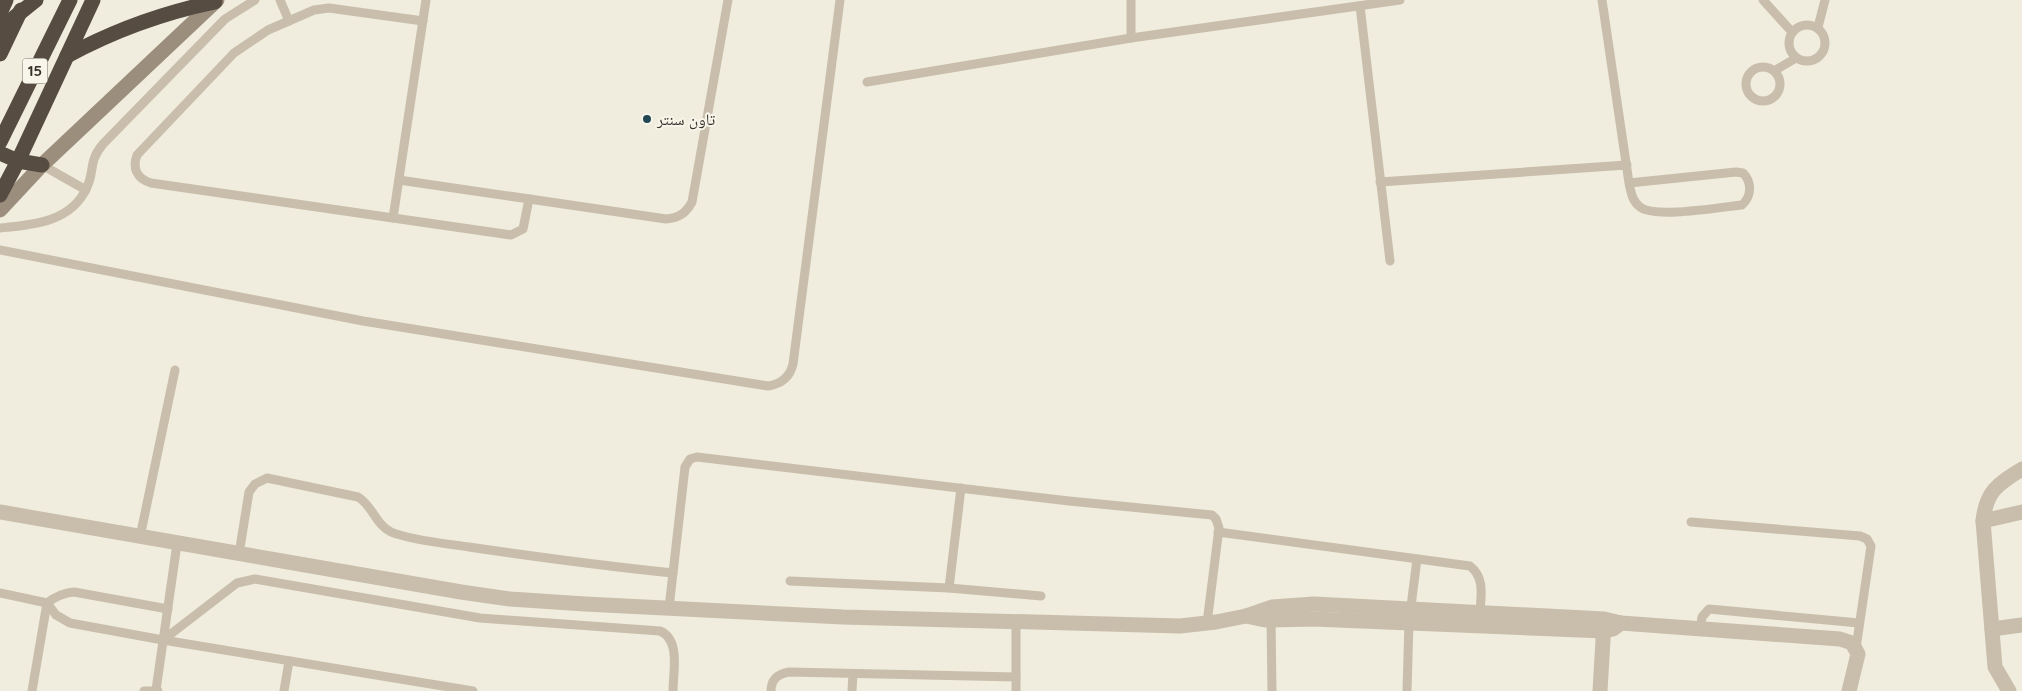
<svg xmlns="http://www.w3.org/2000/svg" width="2022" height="691" font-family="Quicksand,'Noto Naskh Arabic',sans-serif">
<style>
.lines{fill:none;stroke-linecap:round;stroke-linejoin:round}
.lane{stroke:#c8beab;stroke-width:9}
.street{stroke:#c8beab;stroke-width:15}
.secondary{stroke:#9b8e7c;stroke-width:15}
.highway{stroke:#564c41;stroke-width:15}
.highway-bridge{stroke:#564c41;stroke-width:15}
.poi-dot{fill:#224654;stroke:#f8f5ea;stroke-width:2}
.labels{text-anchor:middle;stroke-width:4;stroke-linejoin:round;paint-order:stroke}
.shield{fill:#f8f5ea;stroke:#706b63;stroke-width:1}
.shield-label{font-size:15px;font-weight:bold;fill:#363029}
.poi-label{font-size:16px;fill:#363029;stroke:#f8f5ea;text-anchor:start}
</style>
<rect width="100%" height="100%" fill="#f0ecde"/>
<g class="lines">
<g class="lane">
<path d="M280,0l9,21"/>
<path d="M1131,0v38"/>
<path d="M1602,0l27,183c2,9 3,18 11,24 16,12 80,0 102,-2 10,-9 10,-23 1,-32l-7,-1 -107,11"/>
<path d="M1763,0l29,32"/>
<path d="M1360,6l30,255"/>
<path d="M423,21l-94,-13 -15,2 -46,20 -34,23 -97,102c-5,13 0,24 14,28l360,52 12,-6 6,-30"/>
<circle cx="1807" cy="43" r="18"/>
<path d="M1818,27l7,-27"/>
<circle cx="1763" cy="84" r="17"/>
<path d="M1774,71l22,-13"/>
<path d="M867,82l264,-44 269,-38"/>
<path d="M42,165l44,25"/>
<path d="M399,180l267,39c13,-1 20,-6 26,-17l36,-202"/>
<path d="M1380,182l247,-17"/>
<path d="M393,218l33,-218"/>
<path d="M0,228c33,-3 72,-6 87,-41 8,-17 1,-25 16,-43l122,-125 30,-19"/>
<path d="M0,250l363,71 405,65c13,-2 22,-9 25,-22l47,-364"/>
<path d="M1691,522l169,14 7,3 4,7 -15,102"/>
<path d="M1218,532l252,34c15,12 11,29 10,46"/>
<path d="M140,537l35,-167"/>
<path d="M239,554l10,-62 6,-8 12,-6 91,19c15,9 17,27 33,35 18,8 58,12 78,15 68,10 136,19 204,26"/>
<path d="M790,581l159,7 92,8"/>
<path d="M949,588l12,-100"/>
<path d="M0,593l47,10 9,12 14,8 93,17 310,51"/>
<path d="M669,608l16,-141 5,-8 7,-2 372,44 143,14 4,4 3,9 -12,95"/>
<path d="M1271,619l1,72"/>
<path d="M1700,629l2,-12 7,-8 150,14"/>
<path d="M163,640l74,-57 18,-4 225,39 180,13c21,9 13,41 13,60"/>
<path d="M156,690l21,-146"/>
<path d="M32,691l15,-88c9,-7 16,-10 27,-11l94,17"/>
<path d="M144,691h14"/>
<path d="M284,691l5,-30"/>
<path d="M771,691c0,-12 7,-17 18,-19l227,5"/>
<path d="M852,691l1,-17"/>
<path d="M1016,691v-69"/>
<path d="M1407,691l2,-69 8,-63"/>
</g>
<g class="street">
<path d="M0,512l461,80 49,7 75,5 258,13 337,9 36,-4 30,-6 26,-9 42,-3 290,15 17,4 219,16 12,4 6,11 -9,37"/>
<path d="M1983,521l39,-9"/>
<path d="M1246,616l19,4 48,-1 291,12 9,-2 8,-6"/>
<path d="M1992,629l30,-4"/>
<path d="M1600,691l4,-68"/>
<path d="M2009,691l-14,-24 -12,-146c3,-30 15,-37 39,-52"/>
</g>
<path class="secondary" d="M0,210l42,-45 175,-165"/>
<g class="highway">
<path d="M0,13l6,-13"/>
<path d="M0,54l21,-44"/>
<path d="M67,56c48,-26 95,-43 148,-54"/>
<path d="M0,142l70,-142"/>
<path d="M0,153l18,8 24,4"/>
<path d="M0,195l18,-34 75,-161"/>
</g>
<path class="highway-bridge" d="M0,29l36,-29"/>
</g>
<circle class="poi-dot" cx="647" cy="119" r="5"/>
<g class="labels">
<rect class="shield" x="22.5" y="58.5" width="25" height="25" rx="4"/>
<g class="shield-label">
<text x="35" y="76">15</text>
</g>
<g class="poi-label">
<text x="657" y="125">تاون سنتر</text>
</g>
</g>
</svg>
